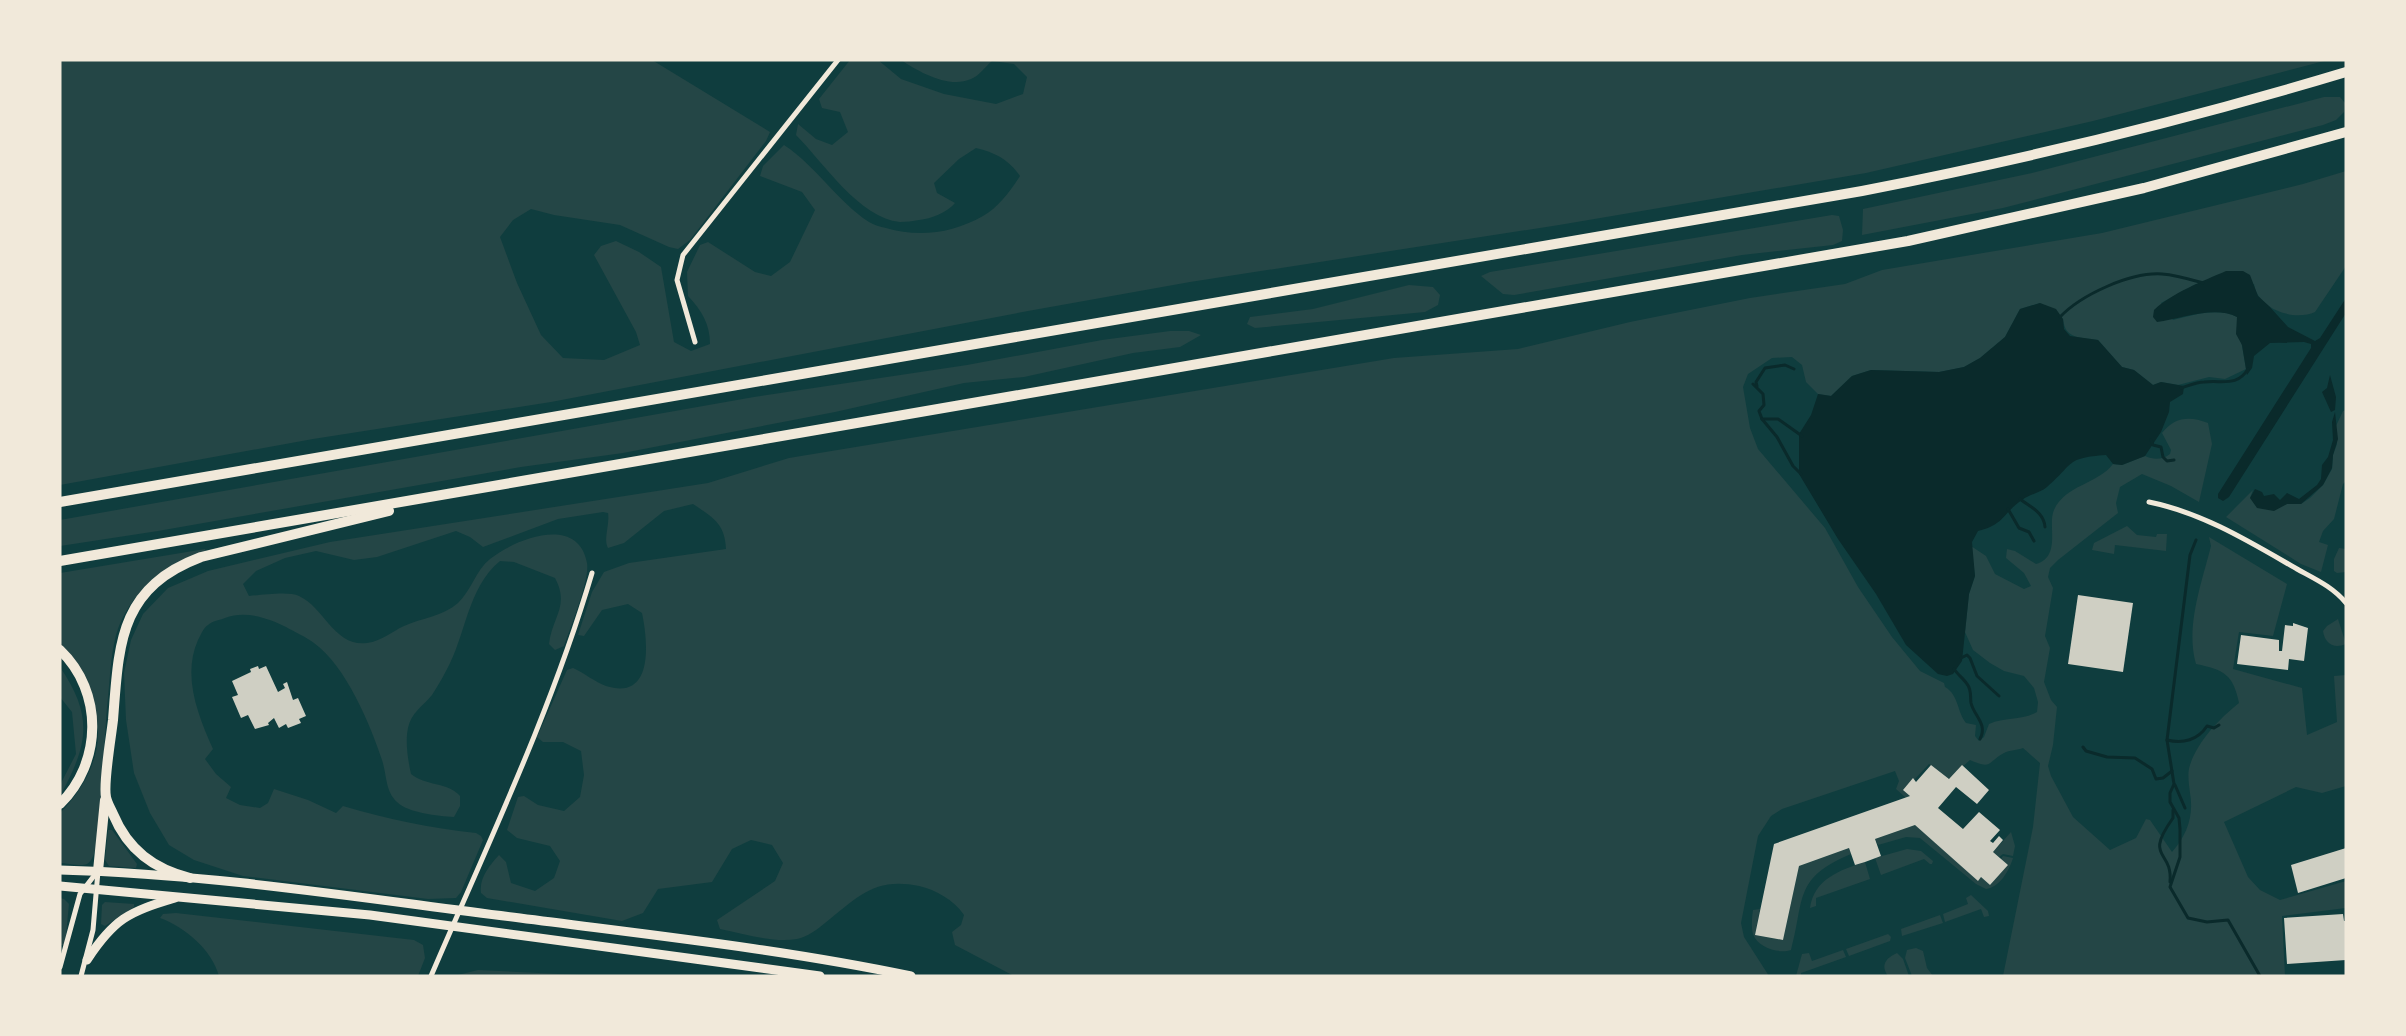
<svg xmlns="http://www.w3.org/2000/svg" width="2406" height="1036" font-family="Mulish,sans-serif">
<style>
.green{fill:#244646}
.water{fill:#0a2a2b}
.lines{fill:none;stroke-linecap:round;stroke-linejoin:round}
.stream{stroke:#0a2a2b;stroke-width:3}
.building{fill:#cfcfc3}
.minor{stroke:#f1e9da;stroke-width:5}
.trunk{stroke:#f1e9da;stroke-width:9}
.motorway{stroke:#f1e9da;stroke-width:10}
</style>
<rect width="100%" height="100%" fill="#0f3d3e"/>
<g class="green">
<path d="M60,60h592l118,72 -4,9 -76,99 -12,9 -9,-2 -49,-22 -66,-10 -23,-6 -18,11 -13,17 17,46 24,52 22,23 41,2 36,-15 -4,-13 -42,-77 7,-9 15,-5 23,11 22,15 13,75 17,9 19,-7c0,-20 -8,-33 -22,-48l-1,-24 13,-27 8,-3 47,30 16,4 19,-14 25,-52 -13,-18 -42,-16 3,-10 21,-21c32,21 53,56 85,77 5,3 11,5 17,6 33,10 67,5 97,-12 15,-8 28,-26 37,-40 -12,-17 -24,-23 -44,-28l-17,11 -25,24 3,10 18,10c-7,9 -24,16 -36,17 -6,1 -13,2 -19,2 -41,-4 -77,-60 -104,-87l2,-11 18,15 16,6 16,-13 -8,-20 -18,-4 -3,-9 31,-39h28l23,19 43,15 52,10 27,-10 4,-17 -13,-13 -22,-3c-6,5 -13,15 -21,18 -22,10 -52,-7 -70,-19h1427l-235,61 -227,52 -307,52 -369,57 -162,29 -477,91 -238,37 -253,46z"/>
<path d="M2324,97h16l5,6 -1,9 -8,8 -13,5 -320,83 -141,27 1,-26 169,-36z"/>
<path d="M2346,171v95l-31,46c-22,10 -58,-4 -61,-28h-58l-35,19 12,17c19,-5 46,-13 64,-3l9,52 -21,10 -16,-2 -31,8 -17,-3 -8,3 -19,-15 -12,-3 -24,-27c-17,-3 -33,0 -35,-21l-23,-16 -20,6 -15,28 -25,21 -16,9 -25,5 -68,-2 -19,6 -21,20 -13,-2 -12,-12 -4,-17 -10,-8 -20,1 -24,16 -5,13 7,41 8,21 67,79 33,59 34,50 28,34 24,12 1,4c14,8 12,25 21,36l10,2 -1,11 4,5 5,-4 5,-13c16,-7 33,-3 48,-12l1,-10 -4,-14 -10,-12 -20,-5 -14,-8 -17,-13 -8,-18 4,-38 6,-18 -4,-30 15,10 9,18 29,15 7,-3 -7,-13 -18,-15 1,-9 8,2 21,13c26,-8 11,-39 18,-54 11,-25 44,-26 59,-46l9,1 23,-9c9,4 17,4 25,-2l1,-4 -9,-17c13,-16 27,-17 46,-10l4,21 -13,58 -28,-16 -29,-12 -22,13 -4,16 2,10 -60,47 -8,8 -2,9 5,11 -8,48 5,12 -6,34 7,18 6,7 -4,38 -5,21 3,10 22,41 37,33 26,-12 10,-19 4,1 22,32c15,-17 22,-36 18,-59 -1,-9 -3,-20 0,-28 8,-24 29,-46 49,-62 -6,-29 -15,-33 -43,-39 -11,-37 6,-82 15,-118l-2,-9 78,47 -14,52 -34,-4 -6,37 69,19 5,47 30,-13 -3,-46 12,-1v111l-24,7 -26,-6 -72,35 24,55 12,13 20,10 66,-19v27l-64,8 3,60h-282l30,-149 7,-64 -17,-15c-5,2 -14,2 -19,5 -17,9 -11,17 -34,7l-21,19 -20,-15 -15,16 -4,16 -4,2 -10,-9 3,-8 -4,-10 -113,38 -11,7 -13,20 -17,87 3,14 25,39h-755l-59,-31 -3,-13 9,-7 3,-10c-10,-15 -28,-25 -45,-29 -45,-9 -61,11 -94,37 -7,6 -18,14 -28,16 -24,4 -53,-5 -77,-10l-3,-9 58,-39 8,-18 -11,-18 -21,-5 -19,9 -20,33 -54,7 -15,24 -21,8 -135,-23 -6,-5c-2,-15 8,-27 18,-38l7,7 5,21 24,8 19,-13 6,-17 -10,-15 -33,-8 -10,-8 11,-33 6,-1 14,9 26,6 16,-14 4,-22 -3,-24 -18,-9h-20l-6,-5 30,-67 6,-2c11,5 22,14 33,18 48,15 42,-44 36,-73l-14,-9 -26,6 -18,26 -6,-1 14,-43 12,-20 25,-9 97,-14c-1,-26 -14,-32 -33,-45l-29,7 -40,32 -16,5c-5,-9 2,-23 0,-35l-5,-1 -45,7 -75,28 -13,-10 -14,-6 -79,26 -23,3 -38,-9 -31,7 -29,13 -13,13 6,12c13,-1 40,-5 50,0 26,12 35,51 68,47 15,-2 24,-11 37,-17 18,-8 39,-10 54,-23 13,-12 18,-33 32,-44 25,-20 88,-45 97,4 3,17 -17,65 -23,83l-9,4 -6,-6c3,-27 21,-38 6,-66l-41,-16 -14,-1c-33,27 -34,75 -54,110 -4,8 -9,16 -14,24 -9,11 -21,18 -24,33 -3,14 0,32 3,46 14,12 37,8 49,22v10l-6,11c-16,-1 -46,-4 -57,-15 -12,-11 -10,-27 -15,-42 -12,-36 -36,-94 -68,-117 -8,-6 -19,-11 -28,-16 -18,-9 -41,-17 -61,-9 -5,2 -13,3 -17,7 -5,3 -7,10 -10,15 -16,36 0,75 15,109l-8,10 11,15 15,13 -5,11 14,7 20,3 8,-5 6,-14 34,11 28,13 7,-7c44,13 87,22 133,27l5,3 2,4 -22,52 -5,6 -28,1 -185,-23 -49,-16 -25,-15 -19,-32 -16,-40 -8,-53 -2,-47 7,-33 12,-26 25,-26 40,-17 122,-29 378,-59 81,-25 605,-100 124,-9 112,-27 120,-24 95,-14 37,-14 220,-37 201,-49z"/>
<path d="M1832,215l7,1 4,14 -1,11 -9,4 -91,10 -228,40 -11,-1 -22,-18 9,-4z"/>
<path d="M1409,285l24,2 7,8 -2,10 -13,7 -170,16 -8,-4 3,-7 63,-8z"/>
<path d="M1170,331h19l12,4 -21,12 -47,6 -109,24 -60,6 -129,29 -212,41 -102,14 -363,64 -98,15v-26l694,-123 213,-32 135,-25z"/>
<path d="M2346,410v71l-3,3 -9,35 -11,12 -4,11 9,3 -7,27 -20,-8 -75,-47 27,-27 -3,8 28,9 9,-3h14l9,-6 13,-13 9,-16 1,-14 4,-11 -1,-18 7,-15z"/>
<path d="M2127,526l10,9 19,2 1,-3h10l-1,17 -51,-6 -1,9 -22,-4 2,-7z"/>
<path d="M2339,548l7,1v23l-9,1 -3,-2v-12z"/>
<path d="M205,549l1,3c-41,12 -77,40 -90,83 -6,23 -6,48 -9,72 -3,41 -5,82 -9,123 -1,9 -2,29 -11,34 -6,3 -20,-1 -27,-1v-50c25,-25 46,-63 35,-100 -7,-23 -28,-42 -35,-66 -3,-13 0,-57 0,-74z"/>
<path d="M2338,619l8,25c-12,5 -21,0 -23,-13l4,-5z"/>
<path d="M60,667c34,50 28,78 0,129v-11l16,-31 -4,-42 -12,-15z"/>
<path d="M1915,825l63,55 3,-3 9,8 18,-20 -7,-6 2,-3 10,2c-4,13 -13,29 -27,31l-10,-5 -56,-46 -14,-1 -28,8 -3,-6z"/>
<path d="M108,830h4l25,34 -1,4 -27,-2 -4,-6z"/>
<path d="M2011,832l4,14 -2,10 -10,-2 -4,3 -6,-5z"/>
<path d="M1849,848l2,6c-58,24 -46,45 -60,96 -12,4 -33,-2 -38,-16 -2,-7 -1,-17 0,-24l7,-1 -5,26 28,5 16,-74z"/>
<path d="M1907,849l14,2 12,10 -1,3h-2l-6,-5 -43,16 -6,-17z"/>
<path d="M1865,862l5,17 -54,19v8l-6,2c4,-29 30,-38 55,-46z"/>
<path d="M1971,895l17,16 1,5 -5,1 -3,-8 -36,13 -2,-8 25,-10 -2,-6z"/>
<path d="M60,898l4,1 5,5 -4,41h-4l-1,-6z"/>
<path d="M105,902l29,2v3l-29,19 -4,-2 1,-19z"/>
<path d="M176,913l238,27 9,5 2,13 -7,18h-199c-7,-26 -34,-49 -59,-58l3,-4z"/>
<path d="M1940,915l3,8 -41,13 -1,-7z"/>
<path d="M1888,934l3,3 -1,4 -41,15 -3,-7z"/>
<path d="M1916,948l7,3 4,17 6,8h-21l-7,-18 2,-8z"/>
<path d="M1843,950l3,7 -45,16v3h-5l6,-22 7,-1 3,8z"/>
<path d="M1897,953l6,6 6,17h-21c-8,-11 -2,-18 9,-23z"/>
<path d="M478,970l122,6h-146z"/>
</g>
<g class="water">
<path d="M2226,271h17l7,4 8,21 11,10 19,21 27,14 5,-3 26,-40v15l-117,184 -6,4 -5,-3v-4l93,-146v-4l-7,-2 -34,1 -16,13 -2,12 -5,7 -5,-30 -6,-11 1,-17c-23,-12 -56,2 -80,5l-4,-5 1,-7c18,-17 49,-29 72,-39z"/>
<path d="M2040,303l16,6 7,10 1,10 6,7 28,4 24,27 12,3 19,15 8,-3 23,4 -1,8 -13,8 -1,10 -8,20 -16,24 -23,9 -9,-1 -7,-9c-41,3 -31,8 -59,32 -7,6 -17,7 -25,13 -19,13 -18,25 -44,31l-6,11 3,34 -6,18 -7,67 -9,13 -6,2 -9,-2 -32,-29 -30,-51 -38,-55 -39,-65v-40l12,-19 7,-21 13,2 21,-20 19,-6 68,2 25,-5 16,-9 25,-21 15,-28z"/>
<path d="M2330,375l6,22 -1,13 -4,2 -9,-20 5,-4z"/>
<path d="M2335,412l3,27 -5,16 -1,13 -9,17 -22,19h-14l-13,7 -17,-3 -7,-10 5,-9 7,3 2,4 10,-2 6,6 7,-7 12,6 18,-14 4,-6 1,-14 6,-8 5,-17 -1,-18z"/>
</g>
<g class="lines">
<g class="stream">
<path d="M2060,317c21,-22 70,-45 102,-43 14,1 27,5 41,9"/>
<path d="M1753,384l10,10 1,11 -5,6 3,8h16l24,17"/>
<path d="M1757,386l-1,-4 9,-14 20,-3 9,4"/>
<path d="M2181,388c7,-2 15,-6 23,-6 19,-2 33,5 44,-13"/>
<path d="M1762,419l15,18 16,29 8,8"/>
<path d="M2151,440l2,5 8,2 2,10 4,4 7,-1"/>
<path d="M2020,499c10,8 24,13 25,28"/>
<path d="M2008,509l11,19 10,4 5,9"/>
<path d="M2196,540l-6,15 -23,185 7,44 -4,9v9l9,16 1,11v28l-10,30 18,31 19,4 21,-2 32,56"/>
<path d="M1961,658l6,-3 3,3 7,18 22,20"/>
<path d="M1954,669c4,6 10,10 13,15 5,6 3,13 4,19 3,13 17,21 9,36"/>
<path d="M2167,740c16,4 31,0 40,-14l7,2 5,-3"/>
<path d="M2083,747l3,4 21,6 28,1 17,11 4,10 7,-1 9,-7"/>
<path d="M2175,785l10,23"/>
<path d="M2170,882c3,-33 -27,-22 3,-64v-8"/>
</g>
</g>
<g class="building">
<path d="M2078,595l55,8 -10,69 -55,-8z"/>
<path d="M2293,623l15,5 -4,33 -15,-2 -1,11 -51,-6 4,-29 38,5v11h3l3,-26 8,1z"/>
<path d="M258,666l1,3 7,-3 12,26 7,-4 -2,-4 4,-2 6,18 5,-2 8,18 -7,3 2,4 -13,5 -2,-4 -7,4 -5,-10 -6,5 1,2 -14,4 -7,-14 -7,3 -9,-21 6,-2 -6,-14 19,-9 -1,-3z"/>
<path d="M1931,765l18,14 13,-14 27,25 -12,14 -21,-17 -18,21 25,21 16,-17 21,18 -10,11 3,2 6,-7 4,4 -10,12 15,13 -18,20 -9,-8 -3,4 -63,-56 -40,14 6,17 -16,6 -10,3 -6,-17 -50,18 -16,74 -28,-5 19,-91 136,-48 -7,-6 10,-12 3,4z"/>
<path d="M2346,848v30l-48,15 -7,-28z"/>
<path d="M2343,914l1,7h2v39l-59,4 -3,-46z"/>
</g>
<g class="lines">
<g class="minor">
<path d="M695,342l-18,-62 6,-25 155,-195"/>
<path d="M2149,502c54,11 101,40 148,67 18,10 36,18 49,34"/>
<path d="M60,967l20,-73 17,-22"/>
<path d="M81,976l12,-46 5,-59"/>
<path d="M431,976c57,-133 120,-264 161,-403"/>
</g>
<g class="trunk">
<path d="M60,870c155,4 307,29 460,48 130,17 262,31 391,58"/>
<path d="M60,886l310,29 450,61"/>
<path d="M87,960c27,-41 41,-48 88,-62"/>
</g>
<g class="motorway">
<path d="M60,502l1802,-311c164,-32 325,-71 484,-119"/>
<path d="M60,561l1848,-320 236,-53 202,-56"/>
<path d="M60,650c44,42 42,113 0,154"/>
<path d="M98,871l7,-71"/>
<path d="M190,878c-36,-9 -62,-28 -77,-64 -2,-5 -6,-11 -7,-17 -3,-14 5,-59 7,-77 6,-77 6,-132 88,-163l188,-46"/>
</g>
</g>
<rect width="2406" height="1036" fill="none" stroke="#f1e9da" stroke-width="123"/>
</svg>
